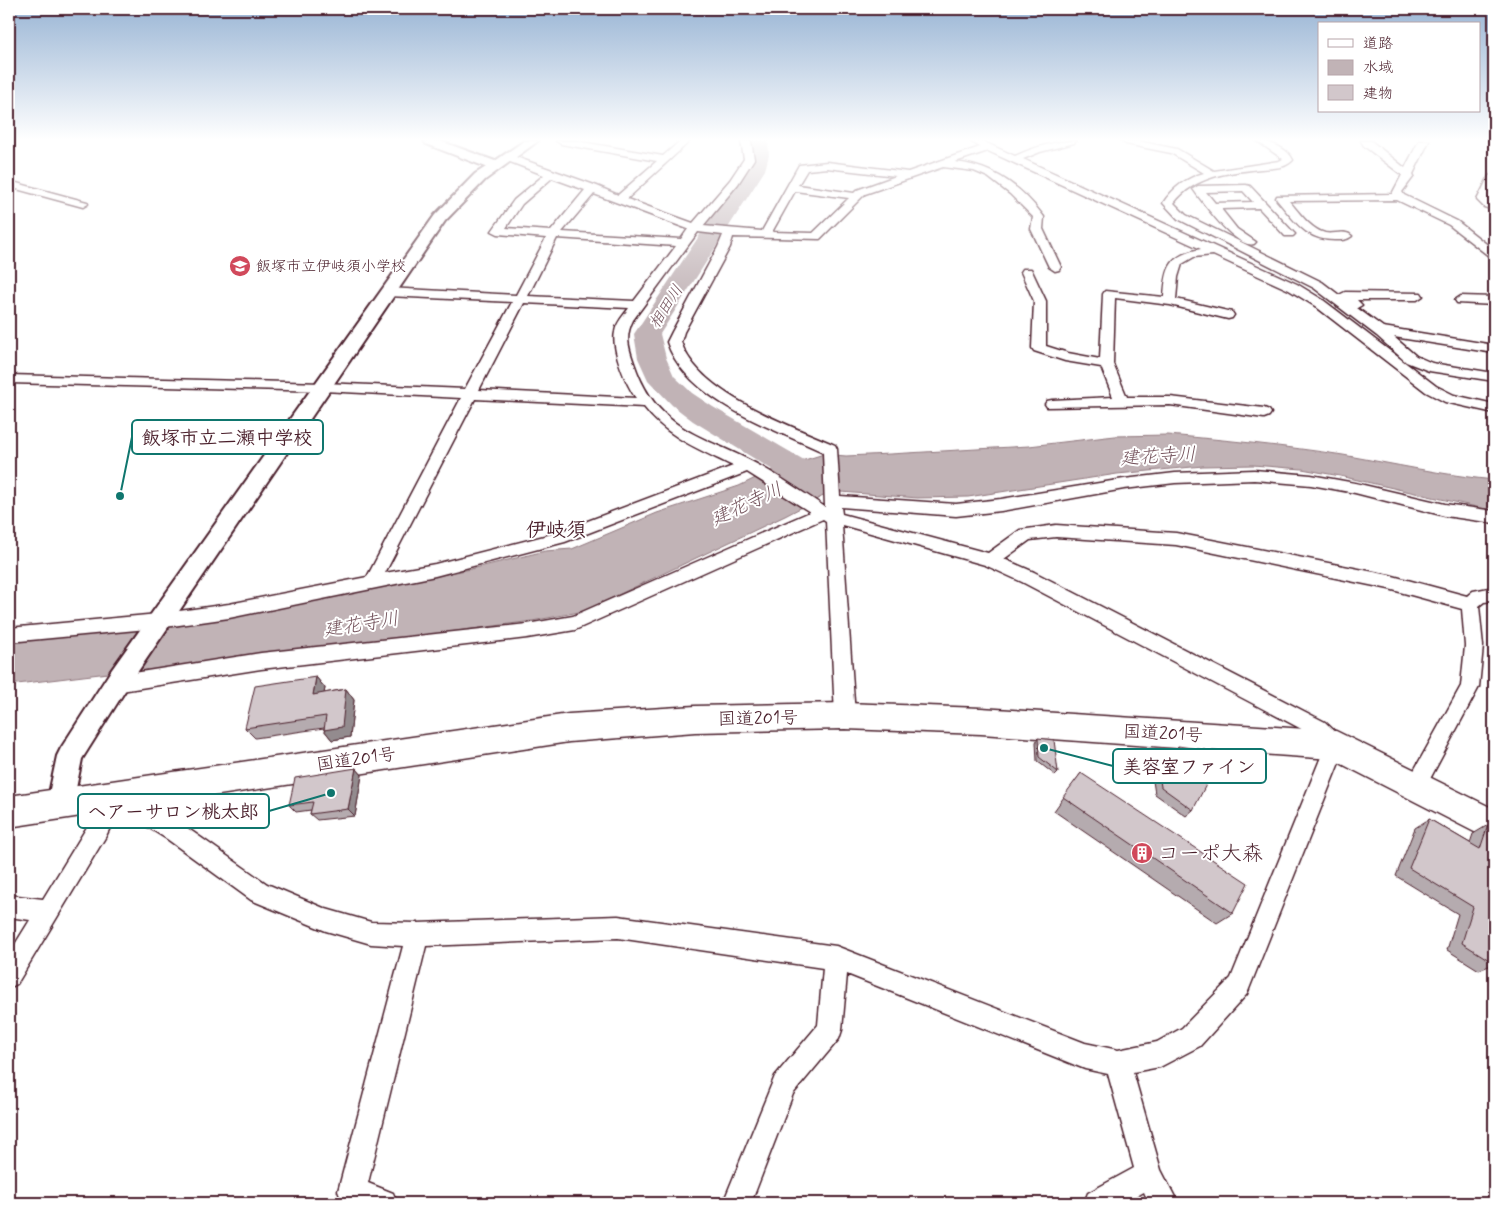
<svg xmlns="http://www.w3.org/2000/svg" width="1503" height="1212" font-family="Mynerve,'Klee One',sans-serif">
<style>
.water{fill:#c1b3b6;stroke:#91787e}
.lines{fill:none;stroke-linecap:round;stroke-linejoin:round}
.river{fill:#c1b3b6;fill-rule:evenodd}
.minor-casing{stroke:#4a1f2b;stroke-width:3}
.tertiary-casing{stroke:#4a1f2b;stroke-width:4}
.trunk-casing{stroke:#4a1f2b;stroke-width:3}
.minor{fill:#fff;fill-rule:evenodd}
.tertiary{fill:#fff;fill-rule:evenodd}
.trunk{fill:#fff;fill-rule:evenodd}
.wall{fill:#b5abaf;stroke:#4a1f2b}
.shaded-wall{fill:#938b8e;stroke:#4a1f2b}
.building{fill:#d2c7cb;stroke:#4a1f2b}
.labels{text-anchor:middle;stroke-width:4;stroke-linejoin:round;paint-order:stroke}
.far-poi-label{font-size:15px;fill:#4a1f2b;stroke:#fff;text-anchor:start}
.far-water-label{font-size:16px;font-style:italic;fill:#74535c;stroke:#fff}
.street-label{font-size:18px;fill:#4a1f2b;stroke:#fff}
.water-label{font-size:19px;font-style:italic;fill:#74535c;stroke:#fff}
.quarter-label{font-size:20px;font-weight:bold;fill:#4a1f2b;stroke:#fff}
.near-poi-label{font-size:21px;fill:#4a1f2b;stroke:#fff;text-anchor:start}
.leader{fill:none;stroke:#0f766e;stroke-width:2}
.callout-dot{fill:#0f766e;stroke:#fff;stroke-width:2}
.callout{fill:#fff;stroke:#0f766e;stroke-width:2}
.callout-label{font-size:19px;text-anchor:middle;font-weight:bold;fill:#4a1f2b}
</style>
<rect width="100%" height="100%" fill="#fff"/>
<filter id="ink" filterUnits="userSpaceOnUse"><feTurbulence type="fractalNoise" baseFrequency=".02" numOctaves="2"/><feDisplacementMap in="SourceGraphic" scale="10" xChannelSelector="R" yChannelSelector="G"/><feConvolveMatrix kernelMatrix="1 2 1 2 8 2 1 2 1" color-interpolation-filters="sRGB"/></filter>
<g filter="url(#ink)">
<path class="water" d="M1168,435c59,5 117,11 175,20 51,9 100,20 151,25v31l-154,-35 -38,-7 -49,-4 -50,1 -86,8 -149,23 -50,1 -77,-6 -14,2 -42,22 -201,95 -52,10 -391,52h-33l-99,12v-42l123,-15 46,-2 293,-57 74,-18 27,-2 85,-36 82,-27 33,-16 52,-16 22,2 44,-2 139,-8 86,-10z"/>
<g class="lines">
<path class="river" d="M748,141h20l1,14 -4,15 -105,164 6,24 8,18 18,17 21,14 103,60 5,8 -5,8 -11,3 -11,-3 -101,-62 -21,-16 -24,-25 -10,-22 -4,-24 109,-164 6,-15z"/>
<g class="minor-casing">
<g id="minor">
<path d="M556,141h20l87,15 17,-15h10l-63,58 66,24 37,-43 14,-21 -3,-18h10l3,18 -16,25 -35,42 59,5 37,-66 28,-3 81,10 72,-25 -10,-6h12l33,15c20,-9 39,-15 61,-15l-2,2 -34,9 -17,7 274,125 26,16 113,86 18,9 40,9v9l-49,-11 -19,-10 -111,-86 -26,-16 -76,-35 -19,2 -12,7 -4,13 -2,22 56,13 2,3 -2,3 -4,1 -58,-14 -55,-7 -2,66 14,33h43l94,11 5,2 2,3 -2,3 -5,2 -94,-13 -123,2 -2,-3 2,-3 5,-1 61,-3 -12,-30 -36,-6 -31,-10 -2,-3 2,-47 -13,-29 2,-3h8l15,32v45l22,7 32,6 3,-65 2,-3 59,6c2,-31 6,-42 37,-48l-213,-98 -33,11c38,4 67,25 89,55l-1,12 18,38 -2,3 -4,1 -6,-4 -18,-38 2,-12 -23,-23 -22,-17 -14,-6 -31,-4 -78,27 -45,45 -87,-2 -3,10 -46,85 -3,10c18,53 107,82 154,103l2,4 3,47 116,8 45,-5 123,-20 51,-6 79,-3 57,5 44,8 90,21 49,7v12l-49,-7 -90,-23 -44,-8 -57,-5 -79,3 -51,6 -123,22 -45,5 -115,-9 1,7 146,39 32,-23 36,-5 120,8 213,42 78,21 6,-5 21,-4v14l-10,1 -5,4 4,40 -4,41 -56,105 -7,2 -7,-2 -3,-7 55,-99 4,-40 -3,-37 -73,-20 -213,-44 -120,-8 -26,3 -26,19 30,13 291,150 18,17 3,6 -99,249 -47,52 -40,21 -27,5 28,98 17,33h-29l-5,-11 -20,11h-40l4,-10 46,-25 -26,-94 -23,-5 -238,-95 -5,56 -3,9 -46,55 -42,109h-28l52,-127 43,-51 5,-57 -205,-30 -192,8 -58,237 25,10 4,10h-48l-7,-2 -4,-10 65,-245 -32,-2 -45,-13 -75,-31 -84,-61 -48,-30 -13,27 -89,148 -8,4v-34l21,-34 -21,-3v-22l34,4 47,-77 18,-34 7,-3 68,40 84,59 59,25 45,13 46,1 201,-7 218,30 249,97 33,7 39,-8 25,-14 49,-50 94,-231 -14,-13 -289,-152 -37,-17 -143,-40 13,191 -3,6 -7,2 -7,-2 -3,-6 -9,-195 -3,-2 -248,111 -48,8 -266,31 -146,23 -7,-2 -2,-6 2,-6 7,-2 146,-23 266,-29 46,-8 237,-104 -63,-40 -182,70 -130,34 -206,42 -71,10 -149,14v-14l149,-14 71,-10 138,-27 94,-179 -138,-7 -314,-8v-8l314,8 142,6 47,-87 -124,-6 -6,-4 6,-4 128,7 30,-57 -48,-4 -6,-3 22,-31 30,-25 -39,-15v-4h8l84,30 21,9 39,-34 -96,-17zM827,168l69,8 -39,14 -3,3 -56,-8 9,-15zM552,178l33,12 -34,41 -45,-3 16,-24zM795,191l54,7 -36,35 -41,-1zM594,194l94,35 -7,10 -119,-7zM698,232l25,3 -5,12 -46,85 -5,10c19,58 105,86 156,110l2,55c-20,-13 -40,-27 -61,-39 -57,-33 -106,-33 -130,-105 -6,-17 -9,-27 -1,-43zM557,238l119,8 -42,55 -106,-5zM524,303l105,5c-5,7 -13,15 -14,24 -4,16 11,53 21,66l-157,-8zM475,399l169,8c24,31 55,42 89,59l-177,67 -121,31 -50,9z"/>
<path d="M1121,141h17l39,8 37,22 65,-10 4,-2 -26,-18c12,0 31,7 36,19 -8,9 -21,8 -32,9 -31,3 -67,7 -87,34l12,12 136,67 17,13 6,-3 76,1 2,3 -6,4h-60l5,5 -5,3 26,19 111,18v8l-100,-16 22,19 16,7 62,10v8l-65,-10 -23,-9 -29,-26 -63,-48 -136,-69 -15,-16c10,-15 23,-25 41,-30l-33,-20 -45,-9z"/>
<path d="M1361,141h10l34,27 14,-27h10l-16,33 1,2 -12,16 2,3 53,26 37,29v8l-4,-1 -41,-32 -52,-25 -108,1c10,11 21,28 36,32 9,2 20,-4 27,3 -5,4 -9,4 -15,4 -31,1 -41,-18 -60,-40l-1,-2 1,-2 115,-2 10,-19 -38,-29z"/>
<path d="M1494,173v13l-6,13 6,5v6l-10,-3 -7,-7 12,-24z"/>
<path d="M9,181l78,21 1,2 -5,3 -74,-20z"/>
<path d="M1246,185l4,1 43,46 2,2 -2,2h-8l-26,-28 -38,1 16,20 19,13 -2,2c-18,5 -51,-41 -61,-55l5,-3zM1243,191l10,11 -38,1 -9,-11z"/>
<path d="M1461,296l33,1v8l-37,-2 -2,-3z"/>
</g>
</g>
<g class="tertiary-casing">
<path id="tertiary" d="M424,141h16l55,20 29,-20h14l-53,39 -40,41 -317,465 -46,73 -9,44 -4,9 -9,4 -9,-4 -4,-9 10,-47 4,-8 49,-76 325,-457 40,-41 11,-7 -60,-23z"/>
</g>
<g class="trunk-casing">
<path id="trunk" d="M845,703l136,5 355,23 158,78v33l-162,-83 -351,-25 -136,-5 -150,3 -126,10 -560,85v-31l560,-82 126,-8z"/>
</g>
<use href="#minor" class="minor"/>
<use href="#tertiary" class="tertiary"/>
<use href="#trunk" class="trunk"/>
</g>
<g class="wall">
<path d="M316,677l9,11 -1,5 22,-4 8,11 -4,37 -18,3 -8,-10v-2l-69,10 -10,-10z"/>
<path d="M1038,738l20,34 -3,3 -18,-14 -1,-19z"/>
<path d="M1178,746l15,64 -7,6 -31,-22 -4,-26 6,-7 17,2 -2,-10z"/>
<path d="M356,768l6,7 -7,41 -38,4 -7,-6 1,-4 -15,2 -7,-7z"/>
<path d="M1081,773l152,140 -16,10 -163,-112z"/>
<path d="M1429,819l41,24 3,-9 15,-9 3,53 3,2v84l-15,6 -32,-20 11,-36 -62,-38 19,-48z"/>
</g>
<g class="shaded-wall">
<path d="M316,677l9,11 -3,18 -9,-11z"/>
<path d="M346,689l8,11 -4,37 -18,3 -8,-10z"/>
<path d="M356,768l6,7 -7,41 -7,-7z"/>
</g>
<g class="building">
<path d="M316,677l-3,18 33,-6 -4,38 -18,3 2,-14 -81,12 10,-42z"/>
<path d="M1038,738l16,2 4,32 -19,-15z"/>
<path d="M1178,746l27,4 5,27 -17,33 -32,-23 -4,-26 25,4z"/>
<path d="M356,768l-8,41 -38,5 3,-12 -24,3 6,-27z"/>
<path d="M1081,773l167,110 -15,30 -170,-116z"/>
<path d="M1429,819l51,30 8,-24 6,4v39l-3,10 3,2v83l-32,-20 11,-36 -64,-39z"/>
</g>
</g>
<linearGradient id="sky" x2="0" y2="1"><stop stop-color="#98b4d4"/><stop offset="0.45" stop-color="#fff"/><stop offset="1" stop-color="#fff" stop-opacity="0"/></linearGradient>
<rect width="1503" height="310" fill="url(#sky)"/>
<defs>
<g id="school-disc" transform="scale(1.125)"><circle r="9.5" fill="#d1495b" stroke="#fff"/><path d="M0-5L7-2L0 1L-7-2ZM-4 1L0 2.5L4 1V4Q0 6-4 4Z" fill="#fff"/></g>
<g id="building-disc" transform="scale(1.125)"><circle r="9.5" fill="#d1495b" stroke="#fff"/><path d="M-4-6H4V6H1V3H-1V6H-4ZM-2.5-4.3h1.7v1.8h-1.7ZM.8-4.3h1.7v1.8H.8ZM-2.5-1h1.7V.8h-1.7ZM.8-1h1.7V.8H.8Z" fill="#fff"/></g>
</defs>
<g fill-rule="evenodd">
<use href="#school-disc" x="240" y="266"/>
<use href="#building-disc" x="1142" y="853"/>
</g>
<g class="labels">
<g class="far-poi-label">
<text x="256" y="271">飯塚市立伊岐須小学校</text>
</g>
<g class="far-water-label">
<text transform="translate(665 306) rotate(-57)" y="6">相田川</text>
</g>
<g class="street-label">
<text transform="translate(758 718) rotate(-1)" y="6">国道201号</text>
<text transform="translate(1163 733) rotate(3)" y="6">国道201号</text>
<text transform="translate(356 759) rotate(-8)" y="6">国道201号</text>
</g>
<g class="water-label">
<text transform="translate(1158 455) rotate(-3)" y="7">建花寺川</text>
<text transform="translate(746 503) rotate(-25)" y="7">建花寺川</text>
<text transform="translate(361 623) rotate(-9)" y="7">建花寺川</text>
</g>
<g class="quarter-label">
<text x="556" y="536">伊岐須</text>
</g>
<g class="near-poi-label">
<text x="1158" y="860">コーポ大森</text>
</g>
</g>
<path class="leader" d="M120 496L132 437M1044 748L1113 766M331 793L269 811"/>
<g class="callout-dot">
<circle cx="120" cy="496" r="5"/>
<circle cx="1044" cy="748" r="5"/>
<circle cx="331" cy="793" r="5"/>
</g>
<g class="callout">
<rect x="132" y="420" width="191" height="34" rx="5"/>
<rect x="1113" y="749" width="153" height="34" rx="5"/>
<rect x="78" y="794" width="191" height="34" rx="5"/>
</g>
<g class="callout-label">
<text x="227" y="444">飯塚市立二瀬中学校</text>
<text x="1189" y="773">美容室ファイン</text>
<text x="173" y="818">ヘアーサロン桃太郎</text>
</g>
<rect width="1503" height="1212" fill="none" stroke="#fff" stroke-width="30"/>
<rect x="15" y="15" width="1473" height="1182" fill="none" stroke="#4a1f2b" stroke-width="2" filter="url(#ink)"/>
<rect x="1318" y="22" width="162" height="90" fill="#ffffff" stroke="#b7a5aa"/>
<rect x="1328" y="39" width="25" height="8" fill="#ffffff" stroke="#b7a5aa"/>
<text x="1363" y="48" font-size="15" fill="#4a1f2b">道路</text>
<rect x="1328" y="60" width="25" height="15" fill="#c1b3b6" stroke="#b7a5aa"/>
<text x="1363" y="72" font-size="15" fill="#4a1f2b">水域</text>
<rect x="1328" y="85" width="25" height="15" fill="#d2c7cb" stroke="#b7a5aa"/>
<text x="1363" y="98" font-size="15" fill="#4a1f2b">建物</text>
</svg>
